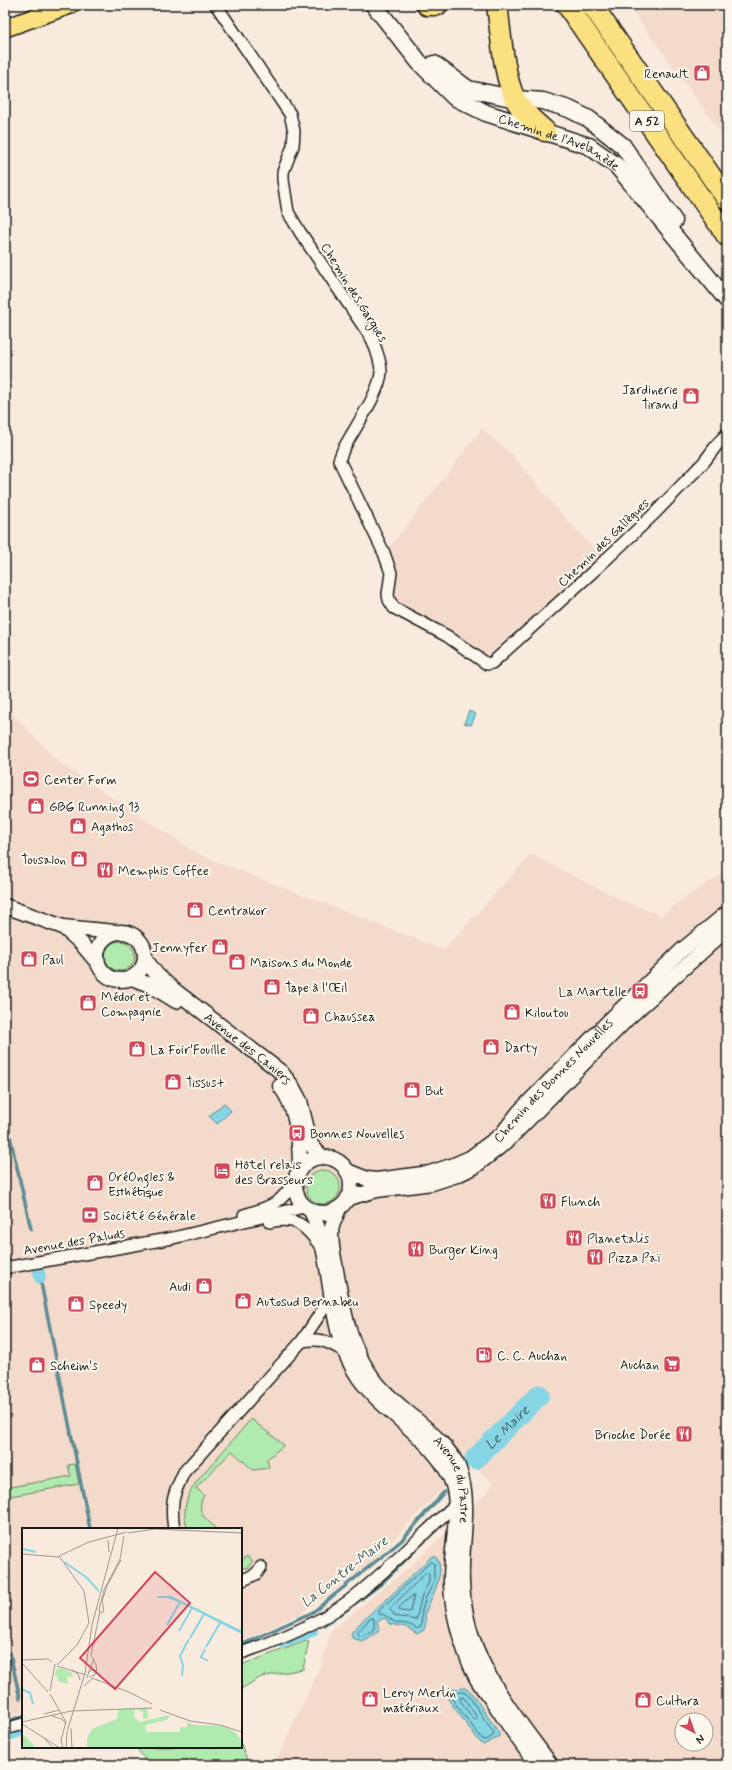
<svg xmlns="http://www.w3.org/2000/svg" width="732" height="1770" font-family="Mynerve,sans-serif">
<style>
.built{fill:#f4daca;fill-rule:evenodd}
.green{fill:#b1eaae;stroke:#668365}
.water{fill:#86d5e4;stroke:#5c8b94}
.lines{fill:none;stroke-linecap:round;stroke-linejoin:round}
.shore{stroke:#46666c;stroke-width:1}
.stream{stroke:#5c8b94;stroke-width:3.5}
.canal{stroke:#86d5e4;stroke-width:12}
.river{stroke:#86d5e4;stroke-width:21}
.minor-casing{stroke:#1c1c1c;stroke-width:14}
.tertiary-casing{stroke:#1c1c1c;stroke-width:17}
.secondary-casing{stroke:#1c1c1c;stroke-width:19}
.primary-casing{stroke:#1c1c1c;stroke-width:20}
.motorway-casing{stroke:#1c1c1c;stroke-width:23}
.minor{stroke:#fbf7ec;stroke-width:11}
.tertiary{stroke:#fbf7ec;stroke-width:14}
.secondary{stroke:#fbf7ec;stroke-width:16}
.primary{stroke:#fbe080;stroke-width:17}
.motorway{stroke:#fbe080;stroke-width:20}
.labels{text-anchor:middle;stroke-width:4;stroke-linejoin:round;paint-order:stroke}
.shield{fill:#fbf7ec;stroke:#5f5e5a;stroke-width:1}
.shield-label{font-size:12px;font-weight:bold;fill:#1c1c1c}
.poi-label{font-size:13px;fill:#1c1c1c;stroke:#fbf7ec;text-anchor:start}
.street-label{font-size:13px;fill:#1c1c1c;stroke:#fbf7ec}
.water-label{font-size:14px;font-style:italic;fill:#415d62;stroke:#fbf7ec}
.inset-river{fill:none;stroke:#86d5e4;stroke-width:2}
.inset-road{fill:none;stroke:#a09890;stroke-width:1}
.view{fill:#d1495b;fill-opacity:0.15;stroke:#d1495b;stroke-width:2}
.inset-edge{fill:none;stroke:#1c1c1c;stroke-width:2}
</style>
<rect width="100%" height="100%" fill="#f8eadd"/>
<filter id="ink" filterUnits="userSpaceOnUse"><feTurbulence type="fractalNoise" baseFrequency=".025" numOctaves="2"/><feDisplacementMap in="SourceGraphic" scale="8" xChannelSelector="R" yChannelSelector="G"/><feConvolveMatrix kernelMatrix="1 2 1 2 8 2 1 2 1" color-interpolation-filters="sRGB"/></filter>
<g filter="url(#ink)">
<g class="built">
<path d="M631,5h96v136l-98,-135z"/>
<path d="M482,429l29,25 53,63 36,38 -116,104 -81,-49 -10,-11 -6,-48z"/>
<path d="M5,706l54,57 143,93 242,94 87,-96 86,44 44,18 20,-16 46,-29v894h-453l47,-100 11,-35 76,-62 77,-73 8,-11 -24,-24 -104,109 -62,43 -49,24 -13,4v-111h-218v183l-18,4zM682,1720h24v24h-24z"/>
</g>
<g class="green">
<circle cx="120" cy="956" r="15"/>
<circle cx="323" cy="1187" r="17"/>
<path d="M251,1419l33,26 -17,14 2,9 -16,2 -21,-19 -36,37 8,7c-9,18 1,22 12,34h-28c-12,-30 12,-52 30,-72 11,-13 22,-25 33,-38z"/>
<path d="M75,1464l4,20 -74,13v-9l66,-12 -3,-11z"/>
<path d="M247,1556l6,5 -6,7h-6v-7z"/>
<path d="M309,1640l-6,29 -42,8 -20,12v-24z"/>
<path d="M241,1744l8,21h-100l-13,-18h105z"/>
</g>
<g class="water">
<path d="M469,711l7,3 -5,11 -7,-2z"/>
<path d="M224,1103l7,8 -14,13 -8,-8z"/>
<path d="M432,1556l4,1c11,15 -5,40 -10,54 -2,6 1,13 -2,19l-7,4 -11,-7 -16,-3 -5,-6 -8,3 2,9 -2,3 -15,8 -10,-3 -1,-5 12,-13 23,-20z"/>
<path d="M465,1688l6,4 28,41v4l-16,8 -4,-4 -31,-42 -1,-4 7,-6z"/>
</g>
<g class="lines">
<g class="shore">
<path d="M431,1562l3,1v19l-8,15 -4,13 -1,17 -4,2c-10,-8 -17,-4 -24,-8 -6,-4 -6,-6 -14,-7v-3z"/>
<path d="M426,1573l3,1v8l-7,13 -6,25 -21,-4 -5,-7z"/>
<path d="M412,1596h2l-4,16 -10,-1 -1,-3z"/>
<path d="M371,1618l3,1v11l-14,7 -3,-4z"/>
<path d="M463,1692l5,3 26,38 -1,3 -7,4 -4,-1 -30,-40 4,-6z"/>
<path d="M461,1697l3,1 13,19 -1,2h-3l-13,-19z"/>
</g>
<g class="stream">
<path d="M5,1138l5,-1 21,92"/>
<path d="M40,1278l50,251"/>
<path d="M354,1604l28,-21 43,-43"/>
<path d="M325,1625l24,-17"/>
<path d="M241,1645l72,-33 88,-71 43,-49"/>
<path d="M10,1654l10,44"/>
<path d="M5,1722l18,-6"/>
</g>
<g class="canal">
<path d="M39,1272l1,6"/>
<path d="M283,1642l29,-11"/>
<path d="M5,1736l18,-6"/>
</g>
<path class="river" id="s1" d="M475,1459l64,-64"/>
<g class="minor-casing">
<g id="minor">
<path d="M216,5l74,109 4,17 -1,15 -10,26v8l5,32 12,20 72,107c4,10 9,22 9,33 -1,21 -28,58 -38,78l-4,10 45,93 7,20 -3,21 1,6 5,8 53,28 40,28 5,-1 105,-95 58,-55 49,-51 15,-20 8,-8"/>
<path d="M244,1215c25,-8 37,-10 50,-34"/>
<path d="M270,1222c27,-6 36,4 51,25"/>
<path d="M5,1268l168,-30 131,-31"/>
<path d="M302,1341c19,-3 25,0 42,10"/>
<path d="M174,1529c-4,-26 -1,-34 10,-57l118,-131 28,-42"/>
<path d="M241,1581l15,-7 5,-7"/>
<path d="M241,1653c39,-13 88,-34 119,-61 33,-27 63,-58 95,-87"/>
<path d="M5,1729l18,-5"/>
</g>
</g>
<g class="tertiary-casing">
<g id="tertiary">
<path d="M5,906l58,21 52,5"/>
<path d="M63,927l18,16 16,19"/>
<circle cx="121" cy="956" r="24"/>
<path id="s2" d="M145,959l12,16 17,15 107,82 11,14 8,15 11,44 11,12"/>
<path d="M132,978l18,7 26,16"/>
<path d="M280,1086c17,21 20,56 20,82"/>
<circle cx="323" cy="1185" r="28"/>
<path id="s3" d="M347,1171l20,8 10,1 53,-7 24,-8 16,-7 32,-24 17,-22 89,-90 73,-71 46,-38"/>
<path d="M348,1198l29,-8 55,-7 25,-8 17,-8 33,-26 120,-122 100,-90"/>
<path id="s4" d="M339,1208c-2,6 -5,12 -7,18 -3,13 2,31 4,44 8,46 16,91 52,125 20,20 62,48 71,74 13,38 1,75 3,113 3,76 46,124 89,183"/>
<path d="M311,1211c25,52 13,117 48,167 26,37 81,64 94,107 8,27 -3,70 -2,99 1,30 11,64 24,91 4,10 13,19 19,28 14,21 28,42 43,62"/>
</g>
</g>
<g class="secondary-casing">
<g id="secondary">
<path id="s5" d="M374,5l45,57 35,35 32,16 103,33 28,20 110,134"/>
<path d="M434,64l34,25 48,10 27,2 26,8 20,10 34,27 51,75"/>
</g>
</g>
<g class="primary-casing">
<path id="primary" d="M5,28l65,-23"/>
</g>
<g class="motorway-casing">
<g id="motorway">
<path d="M427,5h10"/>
<path d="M497,5c4,28 6,69 18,94 7,13 20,23 30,32"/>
<path d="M567,5l160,231"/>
<path d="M592,5l135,194"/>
</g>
</g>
<use href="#minor" class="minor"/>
<use href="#tertiary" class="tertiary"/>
<use href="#secondary" class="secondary"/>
<use href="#primary" class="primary"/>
<use href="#motorway" class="motorway"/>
</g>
</g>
<defs>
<g id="shop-square" transform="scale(0.9)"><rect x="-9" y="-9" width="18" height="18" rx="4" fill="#d1495b" stroke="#fbf7ec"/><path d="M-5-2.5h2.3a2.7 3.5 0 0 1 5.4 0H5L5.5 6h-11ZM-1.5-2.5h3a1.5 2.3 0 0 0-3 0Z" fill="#fff"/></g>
<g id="stadium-square" transform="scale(0.9)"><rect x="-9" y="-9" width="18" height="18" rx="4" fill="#d1495b" stroke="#fbf7ec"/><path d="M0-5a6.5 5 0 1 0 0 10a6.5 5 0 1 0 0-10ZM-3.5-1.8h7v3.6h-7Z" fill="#fff"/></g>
<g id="restaurant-square" transform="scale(0.9)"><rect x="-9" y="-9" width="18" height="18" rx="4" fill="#d1495b" stroke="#fbf7ec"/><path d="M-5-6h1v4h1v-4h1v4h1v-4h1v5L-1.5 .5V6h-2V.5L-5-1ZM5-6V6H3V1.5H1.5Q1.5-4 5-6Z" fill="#fff"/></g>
<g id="bus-square" transform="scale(0.9)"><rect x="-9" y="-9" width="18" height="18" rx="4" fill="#d1495b" stroke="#fbf7ec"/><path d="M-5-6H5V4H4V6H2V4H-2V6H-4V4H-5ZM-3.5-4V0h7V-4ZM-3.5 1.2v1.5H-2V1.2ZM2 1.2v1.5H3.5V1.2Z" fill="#fff"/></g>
<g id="hotel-square" transform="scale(0.9)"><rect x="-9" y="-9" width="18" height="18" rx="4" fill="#d1495b" stroke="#fbf7ec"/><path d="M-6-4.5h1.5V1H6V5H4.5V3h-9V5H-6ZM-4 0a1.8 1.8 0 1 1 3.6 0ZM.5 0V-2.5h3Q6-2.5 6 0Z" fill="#fff"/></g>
<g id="bank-square" transform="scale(0.9)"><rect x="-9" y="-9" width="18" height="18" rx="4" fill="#d1495b" stroke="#fbf7ec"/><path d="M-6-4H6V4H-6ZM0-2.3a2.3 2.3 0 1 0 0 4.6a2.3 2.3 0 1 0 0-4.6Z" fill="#fff"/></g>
<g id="fuel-square" transform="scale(0.9)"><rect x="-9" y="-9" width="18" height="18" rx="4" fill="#d1495b" stroke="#fbf7ec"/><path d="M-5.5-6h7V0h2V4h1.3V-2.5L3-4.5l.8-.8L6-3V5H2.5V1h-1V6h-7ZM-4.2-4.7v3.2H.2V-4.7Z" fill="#fff"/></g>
<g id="supermarket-square" transform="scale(0.9)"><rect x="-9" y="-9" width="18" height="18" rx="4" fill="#d1495b" stroke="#fbf7ec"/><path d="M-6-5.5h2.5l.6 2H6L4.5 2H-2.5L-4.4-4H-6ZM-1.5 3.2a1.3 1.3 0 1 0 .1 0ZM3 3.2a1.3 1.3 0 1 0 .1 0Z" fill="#fff"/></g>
</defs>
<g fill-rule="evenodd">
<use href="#shop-square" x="702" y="73"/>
<use href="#shop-square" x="691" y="396"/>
<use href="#stadium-square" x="31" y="779"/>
<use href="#shop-square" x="36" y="806"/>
<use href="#shop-square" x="78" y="826"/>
<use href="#shop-square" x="79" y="859"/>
<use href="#restaurant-square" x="105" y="870"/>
<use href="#shop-square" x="195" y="910"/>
<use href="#shop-square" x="220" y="947"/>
<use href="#shop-square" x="29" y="959"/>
<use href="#shop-square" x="237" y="962"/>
<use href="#shop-square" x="272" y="987"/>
<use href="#bus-square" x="640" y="991"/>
<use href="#shop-square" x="88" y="1003"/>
<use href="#shop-square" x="512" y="1012"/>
<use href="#shop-square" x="311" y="1016"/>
<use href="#shop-square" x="491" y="1047"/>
<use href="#shop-square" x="137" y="1049"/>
<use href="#shop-square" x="173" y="1082"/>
<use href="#shop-square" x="412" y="1090"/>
<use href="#bus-square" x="297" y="1133"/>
<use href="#hotel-square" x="222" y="1171"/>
<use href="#shop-square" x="95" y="1183"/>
<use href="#restaurant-square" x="548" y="1201"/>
<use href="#bank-square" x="90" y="1215"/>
<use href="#restaurant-square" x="574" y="1238"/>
<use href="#restaurant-square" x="416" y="1249"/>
<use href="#restaurant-square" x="595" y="1257"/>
<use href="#shop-square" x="204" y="1286"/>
<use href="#shop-square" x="243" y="1301"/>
<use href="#shop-square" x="76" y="1304"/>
<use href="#fuel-square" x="484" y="1355"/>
<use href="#supermarket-square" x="672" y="1364"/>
<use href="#shop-square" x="37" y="1365"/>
<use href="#restaurant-square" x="684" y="1434"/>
<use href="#shop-square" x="370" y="1699"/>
<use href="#shop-square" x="643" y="1700"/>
</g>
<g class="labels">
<rect class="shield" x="630" y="111" width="34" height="20" rx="3"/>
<g class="shield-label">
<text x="647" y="125">A 52</text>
</g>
<g class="poi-label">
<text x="689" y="78" text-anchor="end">Renault</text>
<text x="678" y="394" text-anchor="end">Jardinerie<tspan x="678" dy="15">Tirand</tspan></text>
<text x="44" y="784">Center Form</text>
<text x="49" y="811">GBG Running 13</text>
<text x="91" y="831">Agathos</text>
<text x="66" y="864" text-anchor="end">Tousalon</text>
<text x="118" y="875">Memphis Coffee</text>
<text x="208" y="915">Centrakor</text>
<text x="207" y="952" text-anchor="end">Jennyfer</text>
<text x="42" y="964">Paul</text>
<text x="250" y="967">Maisons du Monde</text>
<text x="285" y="992">Tape à l'Œil</text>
<text x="627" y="996" text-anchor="end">La Martelle</text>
<text x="101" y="1001">Médor et<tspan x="101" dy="15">Compagnie</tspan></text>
<text x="525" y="1017">Kiloutou</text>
<text x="324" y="1021">Chaussea</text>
<text x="504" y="1052">Darty</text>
<text x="150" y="1054">La Foir'Fouille</text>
<text x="186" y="1087">Tissus+</text>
<text x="425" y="1095">But</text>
<text x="310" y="1138">Bonnes Nouvelles</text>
<text x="235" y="1169">Hôtel relais<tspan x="235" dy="15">des Brasseurs</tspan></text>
<text x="108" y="1181">OréOngles &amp;<tspan x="108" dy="15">Esthétique</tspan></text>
<text x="561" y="1206">Flunch</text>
<text x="103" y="1220">Société Générale</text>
<text x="587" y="1243">Planetalis</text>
<text x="429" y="1254">Burger King</text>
<text x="608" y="1262">Pizza Paï</text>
<text x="191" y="1291" text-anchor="end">Audi</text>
<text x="256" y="1306">Autosud Bernabeu</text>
<text x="89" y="1309">Speedy</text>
<text x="497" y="1360">C. C. Auchan</text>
<text x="659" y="1369" text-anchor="end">Auchan</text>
<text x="50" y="1370">Scheim's</text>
<text x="671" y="1439" text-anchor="end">Brioche Dorée</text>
<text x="383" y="1697">Leroy Merlin<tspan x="383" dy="15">matériaux</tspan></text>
<text x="656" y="1705">Cultura</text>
</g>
<g class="street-label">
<text dy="5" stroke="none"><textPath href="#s5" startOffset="237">Chemin de l'Avelanède</textPath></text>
<text transform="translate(355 292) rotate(58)" y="5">Chemin des Gargues</text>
<text transform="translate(603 542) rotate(-44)" y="5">Chemin des Gallègues</text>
<text dy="5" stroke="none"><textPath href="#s2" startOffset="137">Avenue des Caniers</textPath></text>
<text dy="5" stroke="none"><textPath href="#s3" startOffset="242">Chemin des Bonnes Nouvelles</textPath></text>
<text transform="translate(74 1241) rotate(-10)" y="5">Avenue des Paluds</text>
<text dy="5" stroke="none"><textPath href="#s4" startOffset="313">Avenue du Pastre</textPath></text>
</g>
<g class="water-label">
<text dy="5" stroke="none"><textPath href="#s1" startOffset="45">Le Maïre</textPath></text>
<text transform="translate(344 1571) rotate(-38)" y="5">La Contre-Maïre</text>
</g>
</g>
<g transform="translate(22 1528)">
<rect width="220" height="220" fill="#f8eadd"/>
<path d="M38,140l12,5 1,4 -6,-1 1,8 -11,-3 1,-4 -4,-2 3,-6zM125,180l1,10 -5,1v-7l-8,-3 -1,8 6,5 30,-7 -3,5 -22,5 1,7h34v-5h7v-5l6,3 29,1 12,5 8,10v7h-155v-10l5,-9 25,-10 1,-10zM0,206l6,5 8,9h-14z" fill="#b1eaae"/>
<path class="inset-river" d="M1,21l13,3M42,34l22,15 13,14M147,68l73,36M135,69h11l13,5 61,31M145,97l13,-23M157,103l13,-23M168,110l14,-24M184,119l14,-24M183,121l-4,8 7,4M160,148l1,-11 -3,-9 9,-17M0,161l8,4 3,11"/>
<path class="inset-road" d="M106,5l27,-4 87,4M86,12l1,12M0,26l37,3M99,32l-14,26 -5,15 2,10 -3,2 -2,-3 5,-20 16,-31 4,-23M67,95l-5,-32 -25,-35 30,-14 38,-10M0,132l26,-1 4,3M0,135l26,29M35,137l20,-20 12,-22M35,138l29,9M50,142l6,4 2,6M67,143l5,-12M75,145l-1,-8 -5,-10 9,-44M65,150l2,-7 6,-1v5l-6,2M70,150l39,15 21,11M62,158l9,-8M28,163l5,-27M28,166l16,28 -5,18 2,8M138,182l30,11 30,4 22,7M22,186l15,-4M30,188l10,3 4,5M0,194l49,-11 81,-3M0,196l38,24M49,200l1,20M22,210l9,10M44,220l1,-16 18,-59 7,-48 26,-97"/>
<path class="view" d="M133,44l35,31 -75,86 -35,-31z"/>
<rect width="220" height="220" class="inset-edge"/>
</g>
<rect width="732" height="1770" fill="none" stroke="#fbf7ec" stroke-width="20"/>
<rect x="10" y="10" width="712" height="1750" fill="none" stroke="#1c1c1c" stroke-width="1.5" filter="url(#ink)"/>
<g transform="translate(694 1732) rotate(139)"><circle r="19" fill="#fbf7ec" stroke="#a29f99"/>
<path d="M0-3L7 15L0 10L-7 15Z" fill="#d1495b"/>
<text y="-6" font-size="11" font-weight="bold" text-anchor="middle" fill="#1c1c1c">N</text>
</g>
</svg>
